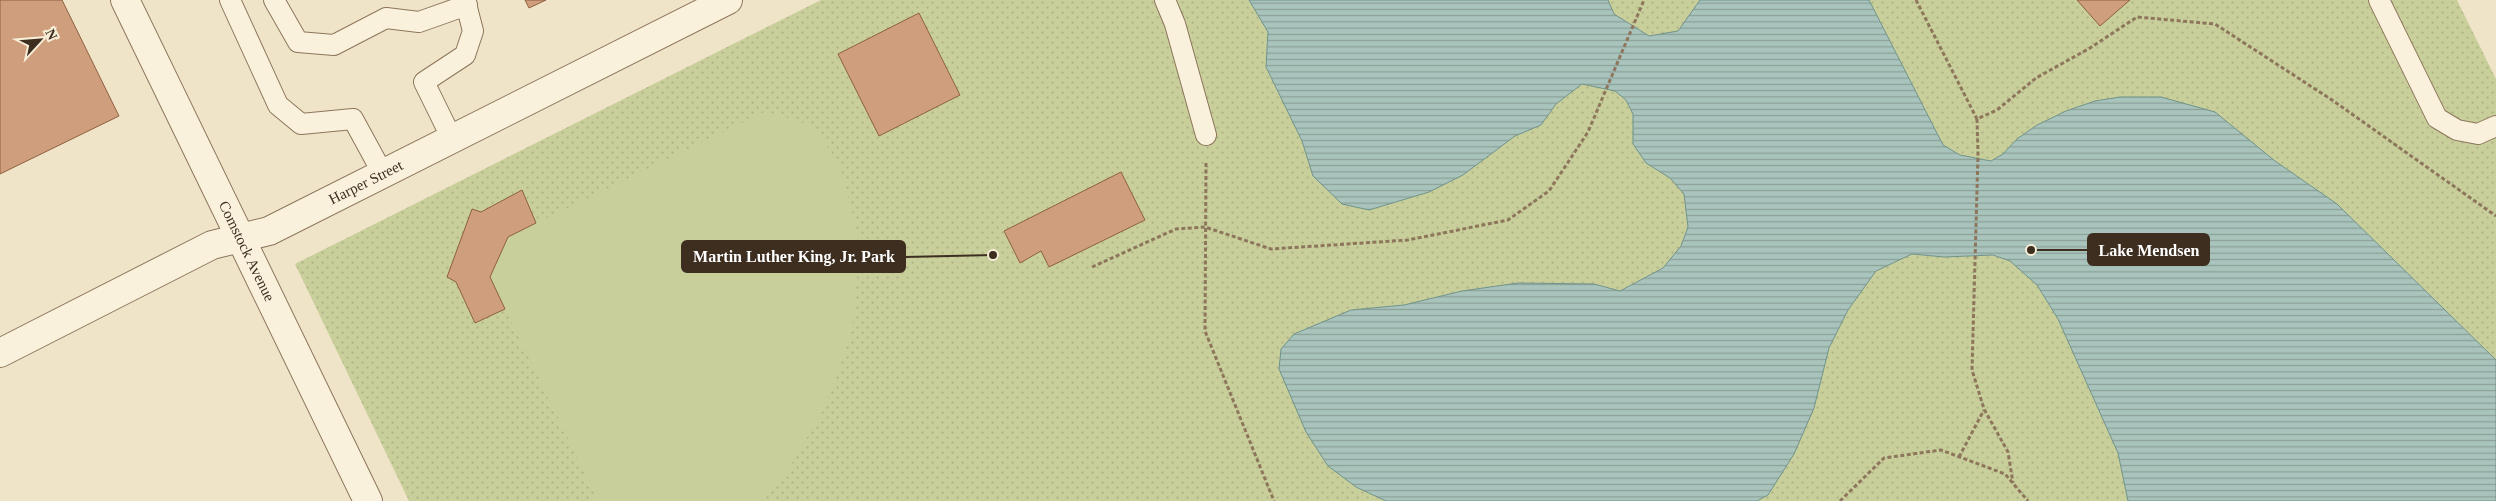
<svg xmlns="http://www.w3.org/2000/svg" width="2496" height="501" font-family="'Times New Roman',serif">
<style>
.green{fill:url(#green-dots)}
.pitch{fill:#c9cf9b}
.water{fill:url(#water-rules);stroke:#6f938a}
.building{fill:#cf9f7d;stroke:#8d5f41}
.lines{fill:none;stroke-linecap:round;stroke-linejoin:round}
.service-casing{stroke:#8d765c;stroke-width:22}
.minor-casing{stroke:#8d765c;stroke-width:30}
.path{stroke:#8d765c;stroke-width:3;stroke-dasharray:4 2.5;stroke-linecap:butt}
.service{stroke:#faf1dc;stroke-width:20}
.minor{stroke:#faf1dc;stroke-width:28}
.labels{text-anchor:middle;stroke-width:4;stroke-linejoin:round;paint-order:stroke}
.street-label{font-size:15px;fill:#3d2e20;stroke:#f7eed8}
.leader{fill:none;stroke:#3d2e20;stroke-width:2}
.callout-dot{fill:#3d2e20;stroke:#f7eed8;stroke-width:2}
.callout{fill:#3d2e20;stroke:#3d2e20;stroke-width:2}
.callout-label{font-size:16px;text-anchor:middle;font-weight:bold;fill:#fff}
</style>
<defs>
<pattern id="green-dots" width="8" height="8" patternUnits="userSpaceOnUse" patternTransform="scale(1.25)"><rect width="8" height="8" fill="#c9cf9b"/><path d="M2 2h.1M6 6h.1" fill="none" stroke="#aeb285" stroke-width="1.8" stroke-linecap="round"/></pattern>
<pattern id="water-rules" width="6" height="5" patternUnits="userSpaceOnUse" patternTransform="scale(1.25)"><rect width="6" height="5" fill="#a9c4bc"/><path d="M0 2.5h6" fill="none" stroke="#8ba098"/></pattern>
</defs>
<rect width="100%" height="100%" fill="#f0e4c8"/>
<g class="green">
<path d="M821,0h428l19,32 -2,35 36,74 11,35 180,-24 22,-16 26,-11 15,-21 26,-20 33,7 11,9 7,14v30l13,19 24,15 14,15 4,34 -7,19 -18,22 -43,23 -26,-7 -76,-1 -56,8 -58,14 -53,5 5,177 30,14h-977l-114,-237z"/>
<path d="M1608,0h92l-22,31 -29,5 -35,-22z"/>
<path d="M1869,0h588l39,79v281l-159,-156 -62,-43 -114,-64h-41l-25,4 -29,10 -29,14 -20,14 -14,15 -12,7 -31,-6 -17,-10z"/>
<path d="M1912,254l32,3 49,-2 17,6 27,24 21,34 60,134 10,48h-371l11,-6 46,-87 15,-60 19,-38 28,-39z"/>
</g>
<path class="pitch" d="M766,111l44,14 29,37 21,81 -8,88 -27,76 -37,63 -32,31h-158l-108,-224 18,-40z"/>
<path class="water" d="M1249,0h359l6,14 35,22 29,-5 22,-31h169l74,145 17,10 31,6 12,-7 14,-15 20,-14 29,-14 29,-10 25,-4h41l54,15 60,49 62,43 159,156v141h-368l-10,-48 -60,-134 -21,-34 -27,-24 -17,-6 -49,2 -32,-3 -36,17 -28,39 -19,38 -15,60 -20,46 -26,41 -11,6h-371l-30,-14 -28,-21 -22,-34 -27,-63 2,-20 13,-15 57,-24 53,-5 58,-14 56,-8 76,1 26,7 43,-23 18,-22 7,-19 -4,-33 -14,-16 -24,-15 -13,-19v-30l-7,-14 -11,-9 -33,-7 -26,20 -15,21 -26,11 -52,39 -34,17 -60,18 -27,-6 -29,-28 -11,-35 -36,-74 2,-35z"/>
<g class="building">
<path d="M0,0h62l57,116 -119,58z"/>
<path d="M525,0h21l-17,8z"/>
<path d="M2077,0h53l-30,26z"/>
<path d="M919,13l41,82 -81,41 -41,-82z"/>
<path d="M1121,172l24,48 -96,47 -8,-16 -21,12 -16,-32z"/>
<path d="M522,190l14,33 -28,14 -18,40 15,32 -30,14 -19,-41 -9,-5 25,-68 9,3z"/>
</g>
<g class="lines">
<g class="service-casing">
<g id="service">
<path d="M230,0l48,105 23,19 52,-5 30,55"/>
<path d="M274,0l24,42 36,3 52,-27 33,4 48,-17"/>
<path d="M1165,0l10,24 31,111"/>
<path d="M2379,0l58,118 20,12 21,4 18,-8"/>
<path d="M452,139l-28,-57 41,-27 8,-24 -8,-31"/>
</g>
</g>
<g class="minor-casing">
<g id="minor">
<path id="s1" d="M125,0l243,501"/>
<path id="s2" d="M0,353l212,-108 57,-14 459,-231"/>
</g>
</g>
<g class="path">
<path d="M1916,0l61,119 20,-9 39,-32 54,-30 47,-31 78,7 117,76 164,116"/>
<path d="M1977,119l1,35 -6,216 12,39 24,43 5,31"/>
<path d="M1206,163l-1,168 69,170"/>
<path d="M1092,267l84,-38 29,-2 66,22 137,-9 100,-20 41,-29 39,-59 56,-132"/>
<path d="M1959,457l25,-47"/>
<path d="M1840,501l44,-43 57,-8 64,24 23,27"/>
</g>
<use href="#service" class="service"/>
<use href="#minor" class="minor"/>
</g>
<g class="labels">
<g class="street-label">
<text dy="5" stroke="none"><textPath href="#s2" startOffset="405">Harper Street</textPath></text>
<text dy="5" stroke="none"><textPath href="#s1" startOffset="279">Comstock Avenue</textPath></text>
</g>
</g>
<path class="leader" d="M2031 250L2088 250M993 255L905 257"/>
<g class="callout-dot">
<circle cx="2031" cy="250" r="5"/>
<circle cx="993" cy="255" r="5"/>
</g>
<g class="callout">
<rect x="2088" y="234" width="121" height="31" rx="5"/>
<rect x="682" y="241" width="223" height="31" rx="5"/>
</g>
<g class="callout-label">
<text x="2149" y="256">Lake Mendsen</text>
<text x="794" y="262">Martin Luther King, Jr. Park</text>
</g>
<g transform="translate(40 40) rotate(64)" stroke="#f7eed8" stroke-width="4" paint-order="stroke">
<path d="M0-4L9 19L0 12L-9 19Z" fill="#3d2e20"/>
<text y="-8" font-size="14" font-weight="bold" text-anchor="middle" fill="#3d2e20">N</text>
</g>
</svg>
